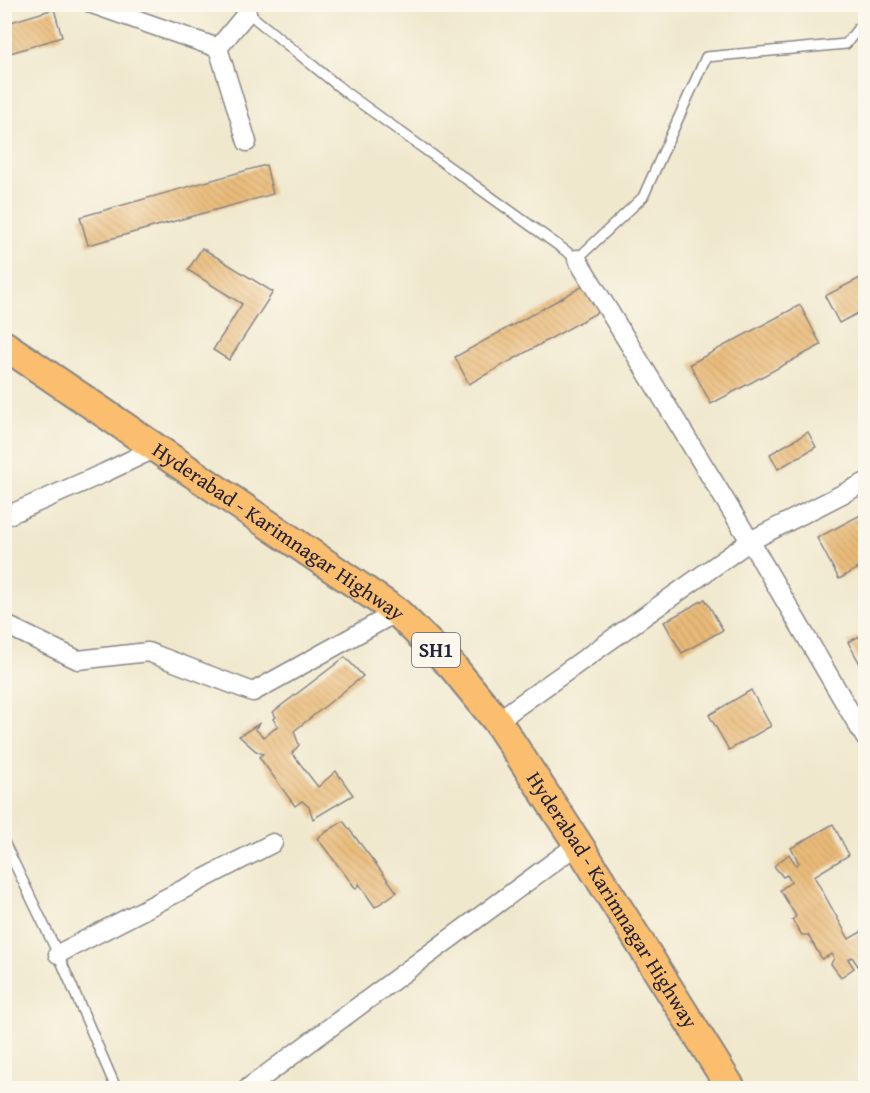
<svg xmlns="http://www.w3.org/2000/svg" width="870" height="1093" font-family="'Gentium Book Plus',serif">
<style>
.building{fill:url(#building-back-hatch)}
.lines{fill:none;stroke-linecap:round;stroke-linejoin:round}
.lane-casing{stroke:#898584;stroke-width:12}
.street-casing{stroke:#898584;stroke-width:21}
.primary-casing{stroke:#898584;stroke-width:32}
.lane{stroke:#fff;stroke-width:9}
.street{stroke:#fff;stroke-width:18}
.primary{stroke:#fbbe6e;stroke-width:28}
.labels{text-anchor:middle;stroke-width:4.5;stroke-linejoin:round;paint-order:stroke}
.shield{fill:#fbf7ec;stroke:#636270;stroke-width:1.5}
.shield-label{font-size:20px;font-weight:bold;fill:#22223b}
.street-label{font-size:21px;fill:#22223b;stroke:#fbf7ec}
</style>
<defs>
<pattern id="building-back-hatch" width="6" height="6" patternUnits="userSpaceOnUse" patternTransform="scale(1.5)"><rect width="6" height="6" fill="#eabb79"/><path d="M-1 5l2 2M0 0l6 6M5-1l2 2" fill="none" stroke="#c8a06a"/></pattern>
</defs>
<rect width="100%" height="100%" fill="#fbf7ec"/>
<filter id="ink" filterUnits="userSpaceOnUse"><feTurbulence type="fractalNoise" baseFrequency=".0167" numOctaves="2"/><feDisplacementMap in="SourceGraphic" scale="12" xChannelSelector="R" yChannelSelector="G"/><feConvolveMatrix kernelMatrix="1 2 1 2 8 2 1 2 1" color-interpolation-filters="sRGB"/></filter>
<filter id="wash" filterUnits="userSpaceOnUse"><feTurbulence type="fractalNoise" baseFrequency=".008" numOctaves="4" result="noise"/><feDisplacementMap in="SourceGraphic" scale="24" xChannelSelector="R" yChannelSelector="G"/><feGaussianBlur stdDeviation="1.35" result="paint"/><feColorMatrix in="noise" values="0 0 0 0 0 0 0 0 0 0 0 0 0 0 0 0 0 1.4 0 .05"/><feComposite in="paint" operator="in"/></filter>
<g filter="url(#wash)">
<rect width="100%" height="100%" fill="#f0e8cd"/>
<g id="blocks">
<g class="building">
<path d="M54,9l8,28 -58,18v-31z"/>
<path d="M266,165l7,29 -185,51 -8,-28z"/>
<path d="M202,248l71,44 -44,68 -16,-10 29,-46 -54,-34z"/>
<path d="M866,275v34l-27,14 -14,-27z"/>
<path d="M585,285l15,26 -131,73 -14,-27z"/>
<path d="M800,305l21,40 -110,59 -21,-40z"/>
<path d="M808,432l8,15 -38,22 -8,-15z"/>
<path d="M866,512v52l-27,15 -22,-41z"/>
<path d="M705,599l18,31 -41,23 -18,-31z"/>
<path d="M866,633v37l-2,1 -16,-29z"/>
<path d="M345,657l18,19 -69,55 5,14 -7,8 26,34 18,-16 17,24 -40,24 -4,-12 -7,-6 -7,5 -36,-49 4,-3 -7,-3 -17,-15 21,-13 -5,6 9,8 14,-11 -5,-7 3,-2 -3,-5z"/>
<path d="M751,690l20,36 -42,24 -20,-35z"/>
<path d="M343,821l54,71 -22,15 -16,-23 -3,5 -39,-51z"/>
<path d="M833,824l16,31 -35,21 35,63 17,-10v41l-4,2 -10,-15 -4,2 6,9 -13,9 -10,-13 3,-6 -2,-4 -10,5 -14,-24h-6l-10,-15 4,-4 -16,-26 11,-8 -4,-7 -4,2 -9,-11 15,-12 7,11 3,-2 -8,-15z"/>
</g>
</g>
</g>
<g filter="url(#ink)">
<use href="#blocks" fill-opacity="0" stroke="#898584" stroke-width="1.5"/>
<g class="lines">
<g class="lane-casing">
<g id="lane">
<path d="M237,4l111,90 229,165 66,-62 63,-140 140,-13 20,-26"/>
<path d="M4,842l54,112 58,134"/>
</g>
</g>
<g class="street-casing">
<g id="street">
<path d="M92,4l126,44"/>
<path d="M247,13l-29,35 29,94"/>
<path d="M577,259l173,282 116,198"/>
<path d="M4,517l100,-44 52,-25"/>
<path d="M4,624l74,36 70,-8 105,40 144,-80"/>
<path d="M497,721l253,-180 116,-59"/>
<path d="M58,954l215,-111"/>
<path d="M248,1088l330,-244"/>
</g>
</g>
<g class="primary-casing">
<g id="primary">
<path id="s1" d="M4,345l393,267 55,54 45,55 81,123 153,244"/>
</g>
</g>
<use href="#lane" class="lane"/>
<use href="#street" class="street"/>
<use href="#primary" class="primary"/>
</g>
</g>
<g class="labels">
<rect class="shield" x="412" y="633" width="48" height="34" rx="4.5"/>
<g class="shield-label">
<text x="436" y="657">SH1</text>
</g>
<g class="street-label">
<text dy="7" stroke="none"><textPath href="#s1" startOffset="332">Hyderabad - Karimnagar Highway</textPath></text>
<text dy="7" stroke="none"><textPath href="#s1" startOffset="836">Hyderabad - Karimnagar Highway</textPath></text>
</g>
</g>
<rect width="870" height="1093" fill="none" stroke="#fbf7ec" stroke-width="24"/>
</svg>
